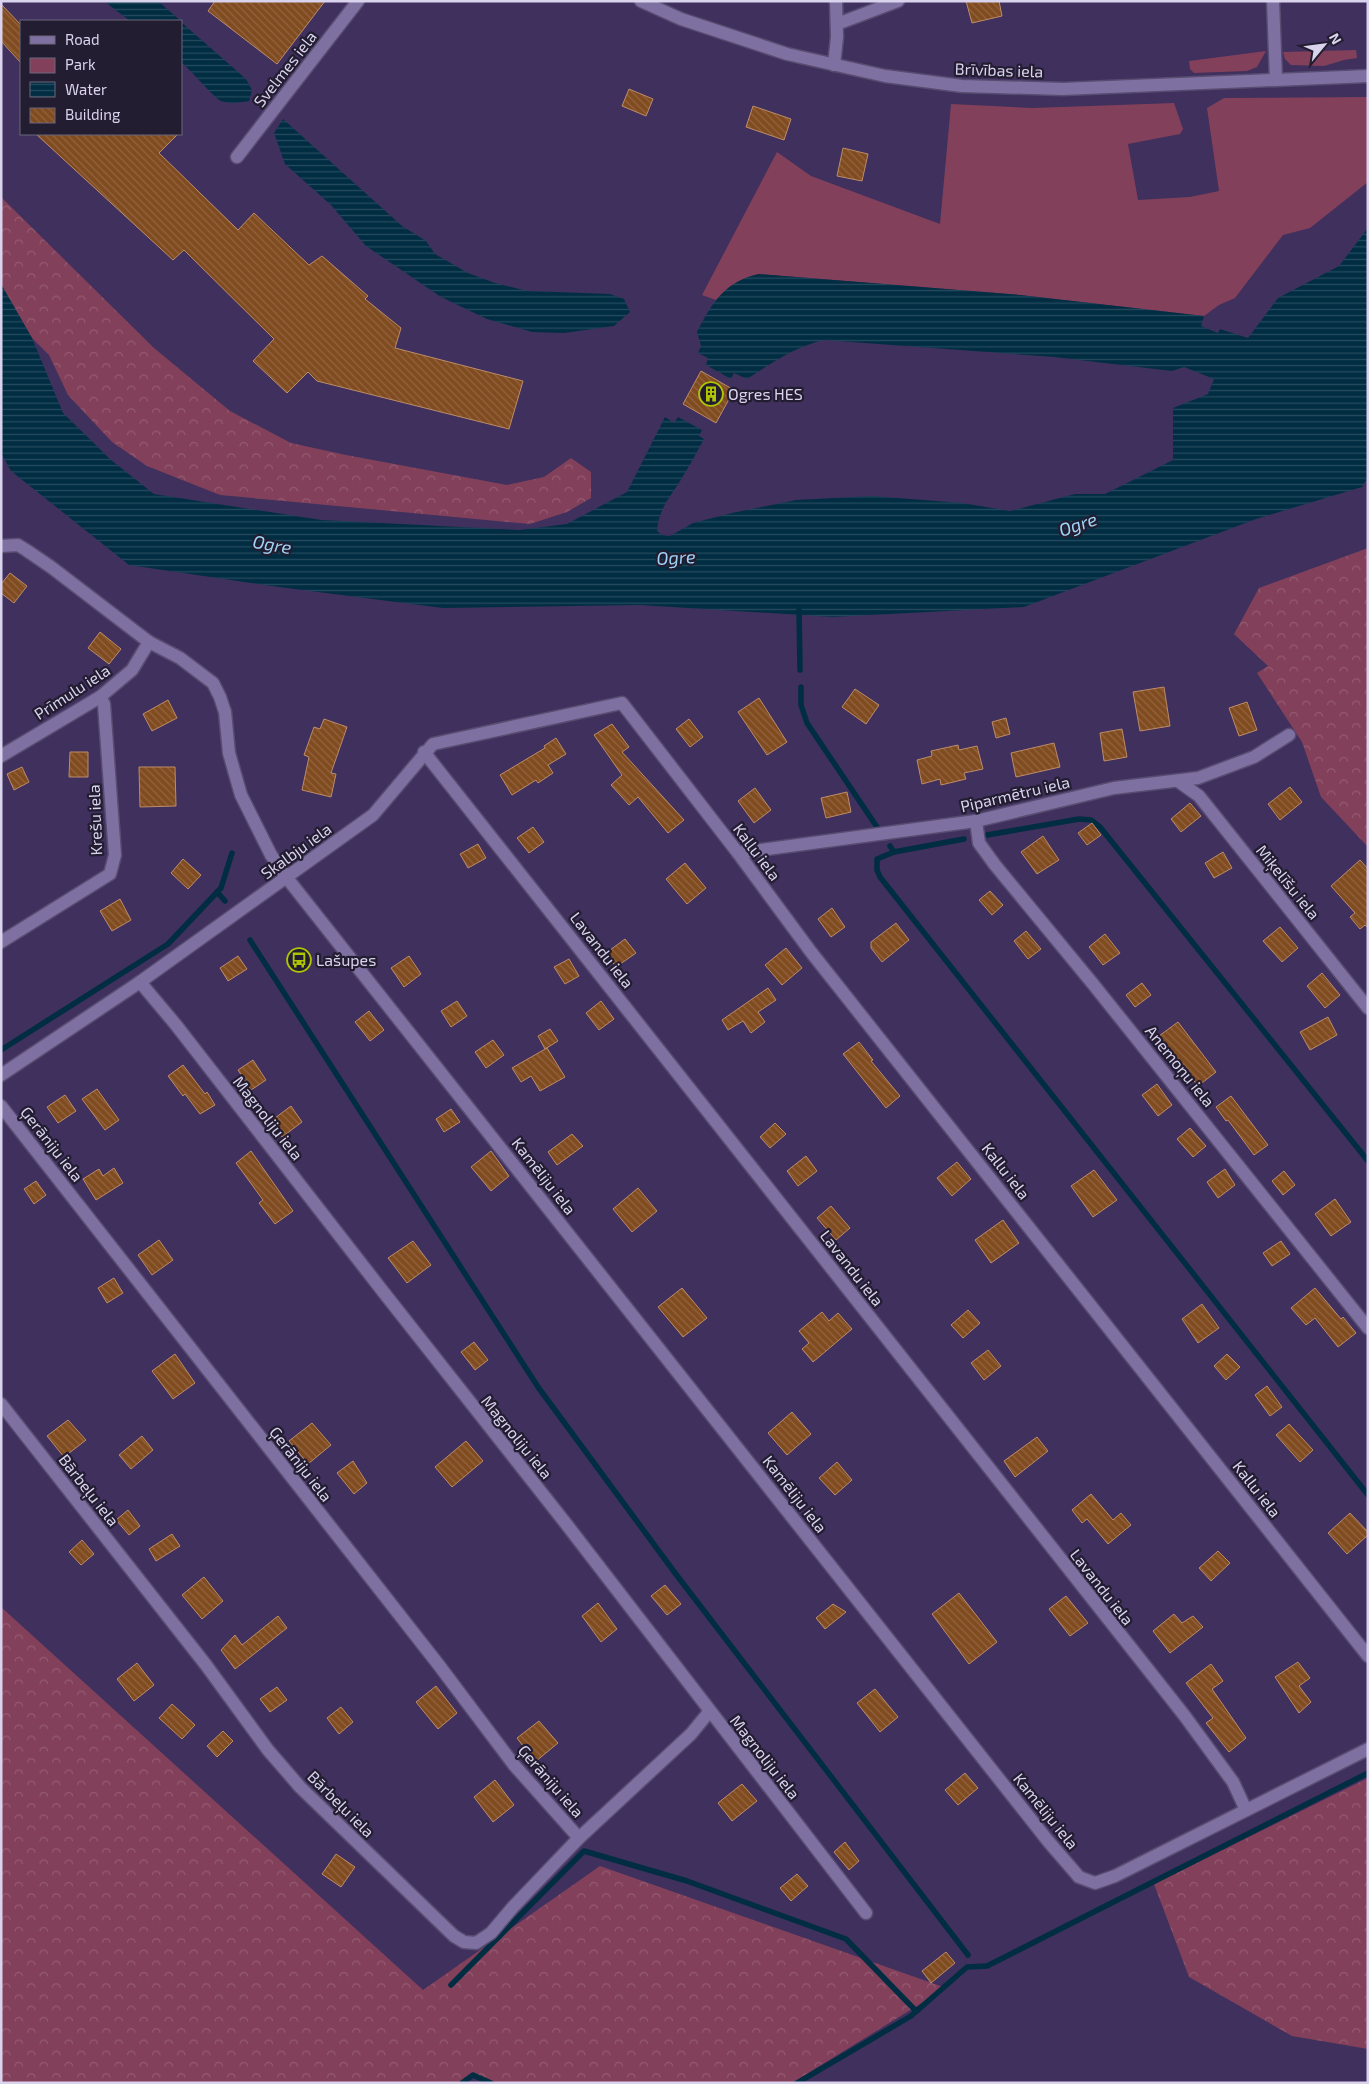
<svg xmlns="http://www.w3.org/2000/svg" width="1369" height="2084" font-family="'Exo 2',sans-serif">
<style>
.green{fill:#83405a}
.forest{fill:url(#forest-crowns)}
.water{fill:url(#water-rules)}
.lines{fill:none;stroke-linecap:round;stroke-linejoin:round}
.stream{stroke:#012d43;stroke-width:5.5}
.building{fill:url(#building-back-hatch);stroke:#bd8c69}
.minor-casing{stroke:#584c71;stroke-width:15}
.secondary-casing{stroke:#584c71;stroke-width:15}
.minor{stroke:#7f70a2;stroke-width:12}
.secondary{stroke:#7f70a2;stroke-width:12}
.labels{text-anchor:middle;stroke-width:4.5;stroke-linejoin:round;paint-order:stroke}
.street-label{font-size:16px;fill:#dad3ee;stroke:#231d31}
.poi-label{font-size:16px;fill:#dad3ee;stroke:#231d31;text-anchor:start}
.water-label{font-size:18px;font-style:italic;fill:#9fd4f6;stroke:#231d31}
</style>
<defs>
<pattern id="forest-crowns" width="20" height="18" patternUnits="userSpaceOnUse" patternTransform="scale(1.25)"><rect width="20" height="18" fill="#83405a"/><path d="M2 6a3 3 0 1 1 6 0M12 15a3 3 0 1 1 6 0" fill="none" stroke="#945b72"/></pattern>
<pattern id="water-rules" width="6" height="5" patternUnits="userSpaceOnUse" patternTransform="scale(1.25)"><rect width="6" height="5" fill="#012d43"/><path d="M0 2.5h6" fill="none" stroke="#254b5e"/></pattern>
<pattern id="building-back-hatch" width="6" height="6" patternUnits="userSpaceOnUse" patternTransform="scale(1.25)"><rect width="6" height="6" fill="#804b1f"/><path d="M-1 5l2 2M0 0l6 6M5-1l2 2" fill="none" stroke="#916440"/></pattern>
</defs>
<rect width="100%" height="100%" fill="#3f305d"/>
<g class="green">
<path d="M1356,50l1,8 -13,2 -20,6 -33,-1 -6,-6 -2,-7z"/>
<path d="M1266,51l-9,16 -10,4 -53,2 -4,-4 -1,-8z"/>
<path d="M1368,97v85l-58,46 -27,7 -48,63 -16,7 -15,11 -184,-21 -261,-21c-19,4 -30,13 -43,26l-14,-5 75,-143 34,24 129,48 11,-120 82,4 141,-5 9,26 -3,5 -52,10 10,56 52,-3 29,-6 -12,-83 17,-10z"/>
</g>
<g class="forest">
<path d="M1,197l153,151 76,63 61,32 55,12 161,30 37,-8 27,-19 20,14v26l-24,14 -37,12 -310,-29 -73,-29 -35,-24 -44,-47 -19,-40 -17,-17 -31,-54z"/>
<path d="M1368,548v299l-47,-50 -19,-55 -45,-69 11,-7 -34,-32 25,-46z"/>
<path d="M1,1607l422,383 177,-124 346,122 -154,95h-301l-18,-8 -11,8h-461z"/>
<path d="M1368,1778v271l-76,-13 -103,-59 -35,-93z"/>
</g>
<g class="water">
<path d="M104,1h54l23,20h-51z"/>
<path d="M181,22l65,57 6,11 -3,11c-10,2 -19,3 -28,0 -8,-4 -30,-31 -40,-39z"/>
<path d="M283,119l119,107 24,15 9,13 33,19 27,10 33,8 82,3 14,5 6,13 -16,14 -50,7 -32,-1 -45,-13 -46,-22 -75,-51 -35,-41 -46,-41 -11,-31z"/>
<path d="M1368,228v249l-6,10 -106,32 -232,88 -191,10 -193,-12 -197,3 -164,-21 -150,-22 -118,-94 -10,-18v-169l31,54 31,75 48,47 43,34 167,26 198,10 48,-6 60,-32 38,-75 9,6 4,-6 24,13 -3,6 5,3c-7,12 -13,25 -21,37 -11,20 -24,30 -26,55l5,4 8,1 23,-13 39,-10 64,-13 76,-4 90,7 48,8 65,-17h30l68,-34v-52l35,-14 6,-15 -30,-12 -12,4 -118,-14 -230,-17c-30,7 -52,23 -77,39l-13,-6 -3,6 -25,-14 2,-7 -10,-5 3,-7 -4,-14c15,-29 28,-51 62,-58l261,21 184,21 -3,10 17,7 2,-4 28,9 30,-40 61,-32z"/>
</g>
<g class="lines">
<g class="stream">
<path d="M799,608l1,62"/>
<path d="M801,687v18l6,18 72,107"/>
<path d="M987,835l92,-16 12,1 9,7 268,334"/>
<path d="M964,839l-70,13 -17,7v11l3,7 488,618"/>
<path d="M890,846l4,6"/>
<path d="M217,892l8,9"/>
<path d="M250,940l288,447 137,186 293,382"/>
<path d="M1,1050l167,-106 53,-56 11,-35"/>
<path d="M451,1985l133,-134 103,30 159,58 69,71h3"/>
<path d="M462,2083l11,-8 18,8"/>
<path d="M797,2083l114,-67 56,-49 20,-1 381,-193"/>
</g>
</g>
<g class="building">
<path d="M215,1h110l-48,63 -69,-53z"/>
<path d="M966,1h33l3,15 -30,7z"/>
<path d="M1,4l20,21v38l-20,-22z"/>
<path d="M629,89l24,10 -7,17 -24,-10z"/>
<path d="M753,106l38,13 -7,21 -38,-13z"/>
<path d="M36,134h142l-19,19 79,77 16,-17 55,52 13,-9 46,40 -3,3 36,29 -6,20 128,33 -14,48 -192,-48 -9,-9 -21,21 -34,-32 21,-22 -90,-89 -11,10z"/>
<path d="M843,148l25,6 -6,27 -25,-5z"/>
<path d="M701,371l33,19 -18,33 -33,-19z"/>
<path d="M10,573l17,13 -13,17 -13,-10v-9z"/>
<path d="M100,632l21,17 -12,15 -21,-16z"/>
<path d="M1164,687l6,39 -30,5 -7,-39z"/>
<path d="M855,689l24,16 -13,19 -24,-17z"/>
<path d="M759,698l28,44 -20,13 -29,-43z"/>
<path d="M168,700l9,18 -25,13 -9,-17z"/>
<path d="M1247,702l10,28 -18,6 -10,-28z"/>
<path d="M1006,718l4,16 -14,4 -4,-16z"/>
<path d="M324,719l23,8 -16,46 5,1 -5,23 -29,-7 7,-33 -5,-2 10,-28 6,2z"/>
<path d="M689,719l14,18 -13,10 -14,-18z"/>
<path d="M612,724l17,23 -7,5 62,68 -16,13 -30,-36 -9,8 -18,-20 11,-10 -28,-40z"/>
<path d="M1122,729l5,28 -23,4 -4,-28z"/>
<path d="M556,738l10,16 -18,11 5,8 -15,10 -2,-3 -24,15 -12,-20 45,-27 -1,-2z"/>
<path d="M1054,743l6,24 -44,10 -5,-24z"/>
<path d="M958,745l1,5 18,-4 6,23 -19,4 2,6 -25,6 -1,-6 -18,5 -5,-24 15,-4 -1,-5z"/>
<path d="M70,752h18v25h-19z"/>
<path d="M22,767l7,15 -15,8 -7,-16z"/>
<path d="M139,767h36l1,39 -36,1z"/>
<path d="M1290,787l12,15 -22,18 -12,-16z"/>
<path d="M755,788l16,22 -17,13 -16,-22z"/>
<path d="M847,792l4,20 -25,6 -5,-20z"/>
<path d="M1190,803l11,13 -20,16 -10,-13z"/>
<path d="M1092,823l9,12 -14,10 -9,-12z"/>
<path d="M533,827l11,15 -15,11 -12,-15z"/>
<path d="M1043,836l16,24 -22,14 -16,-22z"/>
<path d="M478,844l8,14 -18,10 -8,-14z"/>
<path d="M1223,852l9,16 -18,10 -9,-15z"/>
<path d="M183,859l18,16 -13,14 -17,-16z"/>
<path d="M1360,860l8,9v59l-3,-3 -5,4 -10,-12 5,-4 -24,-27z"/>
<path d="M685,863l21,25 -19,16 -21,-25z"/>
<path d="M990,891l13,14 -11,10 -13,-15z"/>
<path d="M120,899l11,21 -19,11 -12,-20z"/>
<path d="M832,908l13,19 -14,10 -13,-18z"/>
<path d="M896,923l13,17 -27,22 -11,-14v-6z"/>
<path d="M1280,927l18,21 -16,14 -19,-21z"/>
<path d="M1026,931l15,18 -13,10 -14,-18z"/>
<path d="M1105,934l15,19 -17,12 -14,-18z"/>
<path d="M625,939l11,14 -20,14 -10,-14z"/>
<path d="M786,948l16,20 -20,17 -17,-20z"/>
<path d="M238,956l9,13 -19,12 -8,-13z"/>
<path d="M409,956l12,18 -17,13 -13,-19z"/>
<path d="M569,959l10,17 -14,8 -11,-17z"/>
<path d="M1322,973l18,22 -15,13 -18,-22z"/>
<path d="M1142,983l9,12 -16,12 -9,-12z"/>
<path d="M768,988l8,12 -18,12 7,10 -14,11 -8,-12 -15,9 -6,-10z"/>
<path d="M457,1001l10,15 -16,11 -10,-16z"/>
<path d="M601,1001l13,18 -15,11 -13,-17z"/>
<path d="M369,1011l15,19 -14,11 -15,-19z"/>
<path d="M1328,1017l9,18 -27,15 -10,-18z"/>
<path d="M1178,1022l38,50 -18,14 -39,-50z"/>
<path d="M550,1029l8,12 -13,8 -7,-13z"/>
<path d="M493,1040l11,15 -18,13 -11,-16z"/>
<path d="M859,1042l14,18 -2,1 29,35 -14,12 -43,-54z"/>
<path d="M547,1048l18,29 -25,14 -9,-15 -10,6 -9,-14z"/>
<path d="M253,1060l13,20 -15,10 -13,-20z"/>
<path d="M183,1065l22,29 2,-2 8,13 -15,9 -15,-20 -2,2 -15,-20z"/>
<path d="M1157,1084l15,21 -14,11 -16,-21z"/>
<path d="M97,1089l22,31 -14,10 -23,-31z"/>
<path d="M65,1095l11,16 -18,12 -11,-16z"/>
<path d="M1231,1096l37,49 -14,10 -26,-35 -2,1 -10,-14z"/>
<path d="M291,1106l11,16 -20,15 -11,-16z"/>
<path d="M451,1109l9,13 -16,10 -8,-13z"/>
<path d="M775,1123l11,11 -16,14 -10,-11z"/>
<path d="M1190,1128l16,18 -13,11 -16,-18z"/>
<path d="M572,1134l11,12 -26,19 -9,-13z"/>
<path d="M251,1151l42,60 -18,13 -16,-21 4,-3 -27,-37z"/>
<path d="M491,1151l18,25 -18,15 -20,-24z"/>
<path d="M806,1156l11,15 -19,15 -11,-15z"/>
<path d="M957,1162l14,17 -19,17 -15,-18z"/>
<path d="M114,1168l9,15 -27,17 -13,-21 16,-10 4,7z"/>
<path d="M1225,1169l10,16 -17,13 -11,-16z"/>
<path d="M1094,1170l23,30 -24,17 -22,-31z"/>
<path d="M1284,1171l11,14 -12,10 -11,-14z"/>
<path d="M36,1181l10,14 -12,9 -10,-15z"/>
<path d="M638,1188l19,23 -25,21 -19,-23z"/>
<path d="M1335,1199l16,23 -20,14 -16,-22z"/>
<path d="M831,1206l19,22 -14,12 -19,-22z"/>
<path d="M1003,1220l16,23 -28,20 -16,-23z"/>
<path d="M159,1240l14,20 -21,15 -14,-20z"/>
<path d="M413,1241l18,24 -24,18 -19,-25z"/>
<path d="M1281,1241l9,13 -18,12 -9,-13z"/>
<path d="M114,1278l9,15 -16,10 -9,-15z"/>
<path d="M682,1288l25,30 -24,19 -25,-30z"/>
<path d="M1315,1288l26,31 2,-2 13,16 -18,14 -23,-29 -9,7 -15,-17z"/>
<path d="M1202,1304l17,24 -21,15 -16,-24z"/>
<path d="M968,1310l12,13 -17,15 -12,-13z"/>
<path d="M822,1312l7,9 9,-8 14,16 -39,33 -11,-13 7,-6 -10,-12z"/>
<path d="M474,1342l14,18 -13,10 -14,-18z"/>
<path d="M988,1350l13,16 -17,14 -13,-17z"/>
<path d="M175,1354l20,29 -22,16 -21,-28z"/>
<path d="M1227,1354l13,13 -14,13 -12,-14z"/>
<path d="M1267,1386l15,21 -12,9 -15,-21z"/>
<path d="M792,1412l19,22 -24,21 -19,-22z"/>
<path d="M68,1420l18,20 -22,17 -17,-21z"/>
<path d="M312,1423l19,22 -23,19 -19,-23z"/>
<path d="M1289,1424l24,26 -13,12 -24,-27z"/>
<path d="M142,1436l11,14 -22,19 -12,-14z"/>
<path d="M1037,1437l11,14 -33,26 -11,-16z"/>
<path d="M466,1441l17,20 -31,26 -17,-20z"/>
<path d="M353,1461l14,22 -13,11 -17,-21z"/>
<path d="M837,1462l15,18 -17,15 -16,-17z"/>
<path d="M1091,1494l22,26 8,-7 10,12 -23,19 -21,-25 -5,4 -10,-13z"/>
<path d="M128,1510l12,16 -11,9 -13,-15z"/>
<path d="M1350,1513l18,19v3l-21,19 -19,-21z"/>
<path d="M172,1534l8,12 -24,15 -7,-12z"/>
<path d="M82,1540l12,14 -13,11 -12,-13z"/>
<path d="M1218,1551l12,12 -19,18 -12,-13z"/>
<path d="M204,1577l19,24 -21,18 -20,-24z"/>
<path d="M665,1585l16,19 -14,11 -16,-19z"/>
<path d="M959,1593l38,49 -28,22 -37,-50z"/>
<path d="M1066,1596l22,27 -18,13 -21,-27z"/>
<path d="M598,1603l19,26 -16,13 -19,-26z"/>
<path d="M833,1604l13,8 -21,17 -9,-11z"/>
<path d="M1174,1614l8,9 11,-7 10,11 -33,26 -17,-22z"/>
<path d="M278,1616l9,12 -52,41 -14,-19 14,-15 7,10z"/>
<path d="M1298,1662l12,16 -11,8 12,16 -12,11 -24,-36z"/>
<path d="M137,1663l17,22 -20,16 -17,-22z"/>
<path d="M1211,1664l12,17 -11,8 34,49 -17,14 -23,-29 7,-5 -27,-35z"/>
<path d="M436,1686l21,27 -19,16 -22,-27z"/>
<path d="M277,1687l10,13 -17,12 -10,-13z"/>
<path d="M875,1689l23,28 -18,15 -23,-29z"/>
<path d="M172,1704l23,21 -13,14 -23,-21z"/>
<path d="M341,1707l12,15 -14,12 -12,-16z"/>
<path d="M539,1721l19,22 -23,19 -18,-24z"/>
<path d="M223,1731l10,10 -16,16 -10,-11z"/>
<path d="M965,1773l13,15 -20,17 -13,-15z"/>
<path d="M495,1780l19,25 -21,17 -19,-25z"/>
<path d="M742,1784l15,17 -25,20 -14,-18z"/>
<path d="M845,1842l14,19 -10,9 -15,-18z"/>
<path d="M336,1854l19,13 -14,20 -19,-13z"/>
<path d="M797,1874l11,12 -17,15 -11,-13z"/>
<path d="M946,1952l9,11 -24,20 -9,-12z"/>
</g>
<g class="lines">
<g class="minor-casing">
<g id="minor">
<path d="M1273,1l3,79"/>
<path d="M837,24l61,-23"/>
<path d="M834,65l3,-28 -1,-36"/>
<path d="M237,157l121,-156"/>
<path d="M1,546l17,-1 8,5 25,17 98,75 31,16 33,25 7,14 5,15 4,41 12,42 30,60 16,23 761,963 31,36 16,6 20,-7 253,-127"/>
<path d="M424,752l760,963 49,67 13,28"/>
<path d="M1,756l99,-59 32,-27 17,-28"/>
<path d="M1178,781l21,15 169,212"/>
<path d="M976,821l3,22 16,22 98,119 275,344"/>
<path d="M738,853l238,-32 138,-33 84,-10 56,-21 35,-22"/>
<path d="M1,942l109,-68 5,-19 -11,-151 -4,-7"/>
<path d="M140,982l36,43 205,264 186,236 299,388"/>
<path d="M1,1075l139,-93 233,-167 60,-71 189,-41 116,150 73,99 557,704"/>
<path d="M1,1106l437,558 76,101 65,73"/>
<path d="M1,1404l205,261 62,85 32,37 154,149 10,6 12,1 15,-10 22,-26 66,-69 112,-104 18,-22"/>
</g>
</g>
<g class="secondary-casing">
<path id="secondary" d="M641,1l40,18 106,35 98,22 77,10 101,3 305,-13"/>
</g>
<use href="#minor" class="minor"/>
<use href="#secondary" class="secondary"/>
</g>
<defs>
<g id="building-ring" transform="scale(1.25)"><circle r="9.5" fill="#231d31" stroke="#afc504" stroke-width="1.5"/><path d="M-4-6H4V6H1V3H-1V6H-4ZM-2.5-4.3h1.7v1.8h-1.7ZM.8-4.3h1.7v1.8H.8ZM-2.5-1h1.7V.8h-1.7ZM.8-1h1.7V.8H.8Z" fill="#afc504"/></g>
<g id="bus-ring" transform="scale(1.25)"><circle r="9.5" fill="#231d31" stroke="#afc504" stroke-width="1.5"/><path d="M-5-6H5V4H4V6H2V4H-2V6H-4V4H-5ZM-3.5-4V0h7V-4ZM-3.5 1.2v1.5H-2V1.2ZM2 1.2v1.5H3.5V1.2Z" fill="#afc504"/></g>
</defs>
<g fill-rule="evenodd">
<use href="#building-ring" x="711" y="394"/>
<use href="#bus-ring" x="299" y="960"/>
</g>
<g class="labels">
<g class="street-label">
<text transform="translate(285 69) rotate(-52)" y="6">Svelmes iela</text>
<text transform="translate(999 70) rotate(2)" y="6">Brīvības iela</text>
<text transform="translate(72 692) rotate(-33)" y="6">Prīmulu iela</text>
<text transform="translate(1015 794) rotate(-13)" y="6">Piparmētru iela</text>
<text transform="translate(95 820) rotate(-92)" y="6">Krešu iela</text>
<text transform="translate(296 851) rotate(-36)" y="6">Skalbju iela</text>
<text transform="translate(757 852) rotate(53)" y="6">Kallu iela</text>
<text transform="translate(1288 882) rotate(51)" y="6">Miķelīšu iela</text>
<text transform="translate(602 950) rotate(52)" y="6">Lavandu iela</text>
<text transform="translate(1180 1066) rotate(51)" y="6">Anemoņu iela</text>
<text transform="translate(268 1118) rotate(52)" y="6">Magnoliju iela</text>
<text transform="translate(52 1144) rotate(52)" y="6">Ģerāniju iela</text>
<text transform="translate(1006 1171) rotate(52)" y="6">Kallu iela</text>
<text transform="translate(544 1176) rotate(52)" y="6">Kamēliju iela</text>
<text transform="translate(852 1268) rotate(52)" y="6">Lavandu iela</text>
<text transform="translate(517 1437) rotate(51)" y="6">Magnoliju iela</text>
<text transform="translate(301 1464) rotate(52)" y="6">Ģerāniju iela</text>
<text transform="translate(1257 1489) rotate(52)" y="6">Kallu iela</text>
<text transform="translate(89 1490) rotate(52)" y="6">Bārbeļu iela</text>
<text transform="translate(795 1494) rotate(52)" y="6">Kamēliju iela</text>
<text transform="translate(1102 1587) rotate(52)" y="6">Lavandu iela</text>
<text transform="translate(765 1757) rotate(52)" y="6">Magnoliju iela</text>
<text transform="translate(551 1781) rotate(49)" y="6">Ģerāniju iela</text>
<text transform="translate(341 1804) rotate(45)" y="6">Bārbeļu iela</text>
<text transform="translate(1046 1811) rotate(51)" y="6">Kamēliju iela</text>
</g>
<g class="poi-label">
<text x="728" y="400">Ogres HES</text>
<text x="316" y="966">Lašupes</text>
</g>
<g class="water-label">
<text transform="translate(1078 525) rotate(-19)" y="6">Ogre</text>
<text transform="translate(272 545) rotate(10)" y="6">Ogre</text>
<text transform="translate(676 558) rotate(-3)" y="6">Ogre</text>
</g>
</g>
<rect width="1369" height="2084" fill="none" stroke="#dad3ee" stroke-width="5"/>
<rect x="20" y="20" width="162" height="115" fill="#231d31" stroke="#6c667d"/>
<rect x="30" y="36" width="25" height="8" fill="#7f70a2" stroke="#6c667d"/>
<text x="65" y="45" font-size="15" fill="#dad3ee">Road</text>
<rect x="30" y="58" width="25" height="15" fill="#83405a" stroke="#6c667d"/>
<text x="65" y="70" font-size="15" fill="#dad3ee">Park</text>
<rect x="30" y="82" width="25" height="15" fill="url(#water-rules)" stroke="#6c667d"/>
<text x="65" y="95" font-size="15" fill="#dad3ee">Water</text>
<rect x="30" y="108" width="25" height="15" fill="url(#building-back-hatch)" stroke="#6c667d"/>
<text x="65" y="120" font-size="15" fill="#dad3ee">Building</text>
<g transform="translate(1324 45) rotate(61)" stroke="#231d31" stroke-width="4" paint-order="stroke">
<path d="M0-4L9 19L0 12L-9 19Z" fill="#dad3ee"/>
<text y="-8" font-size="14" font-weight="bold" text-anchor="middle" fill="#dad3ee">N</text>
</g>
</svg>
